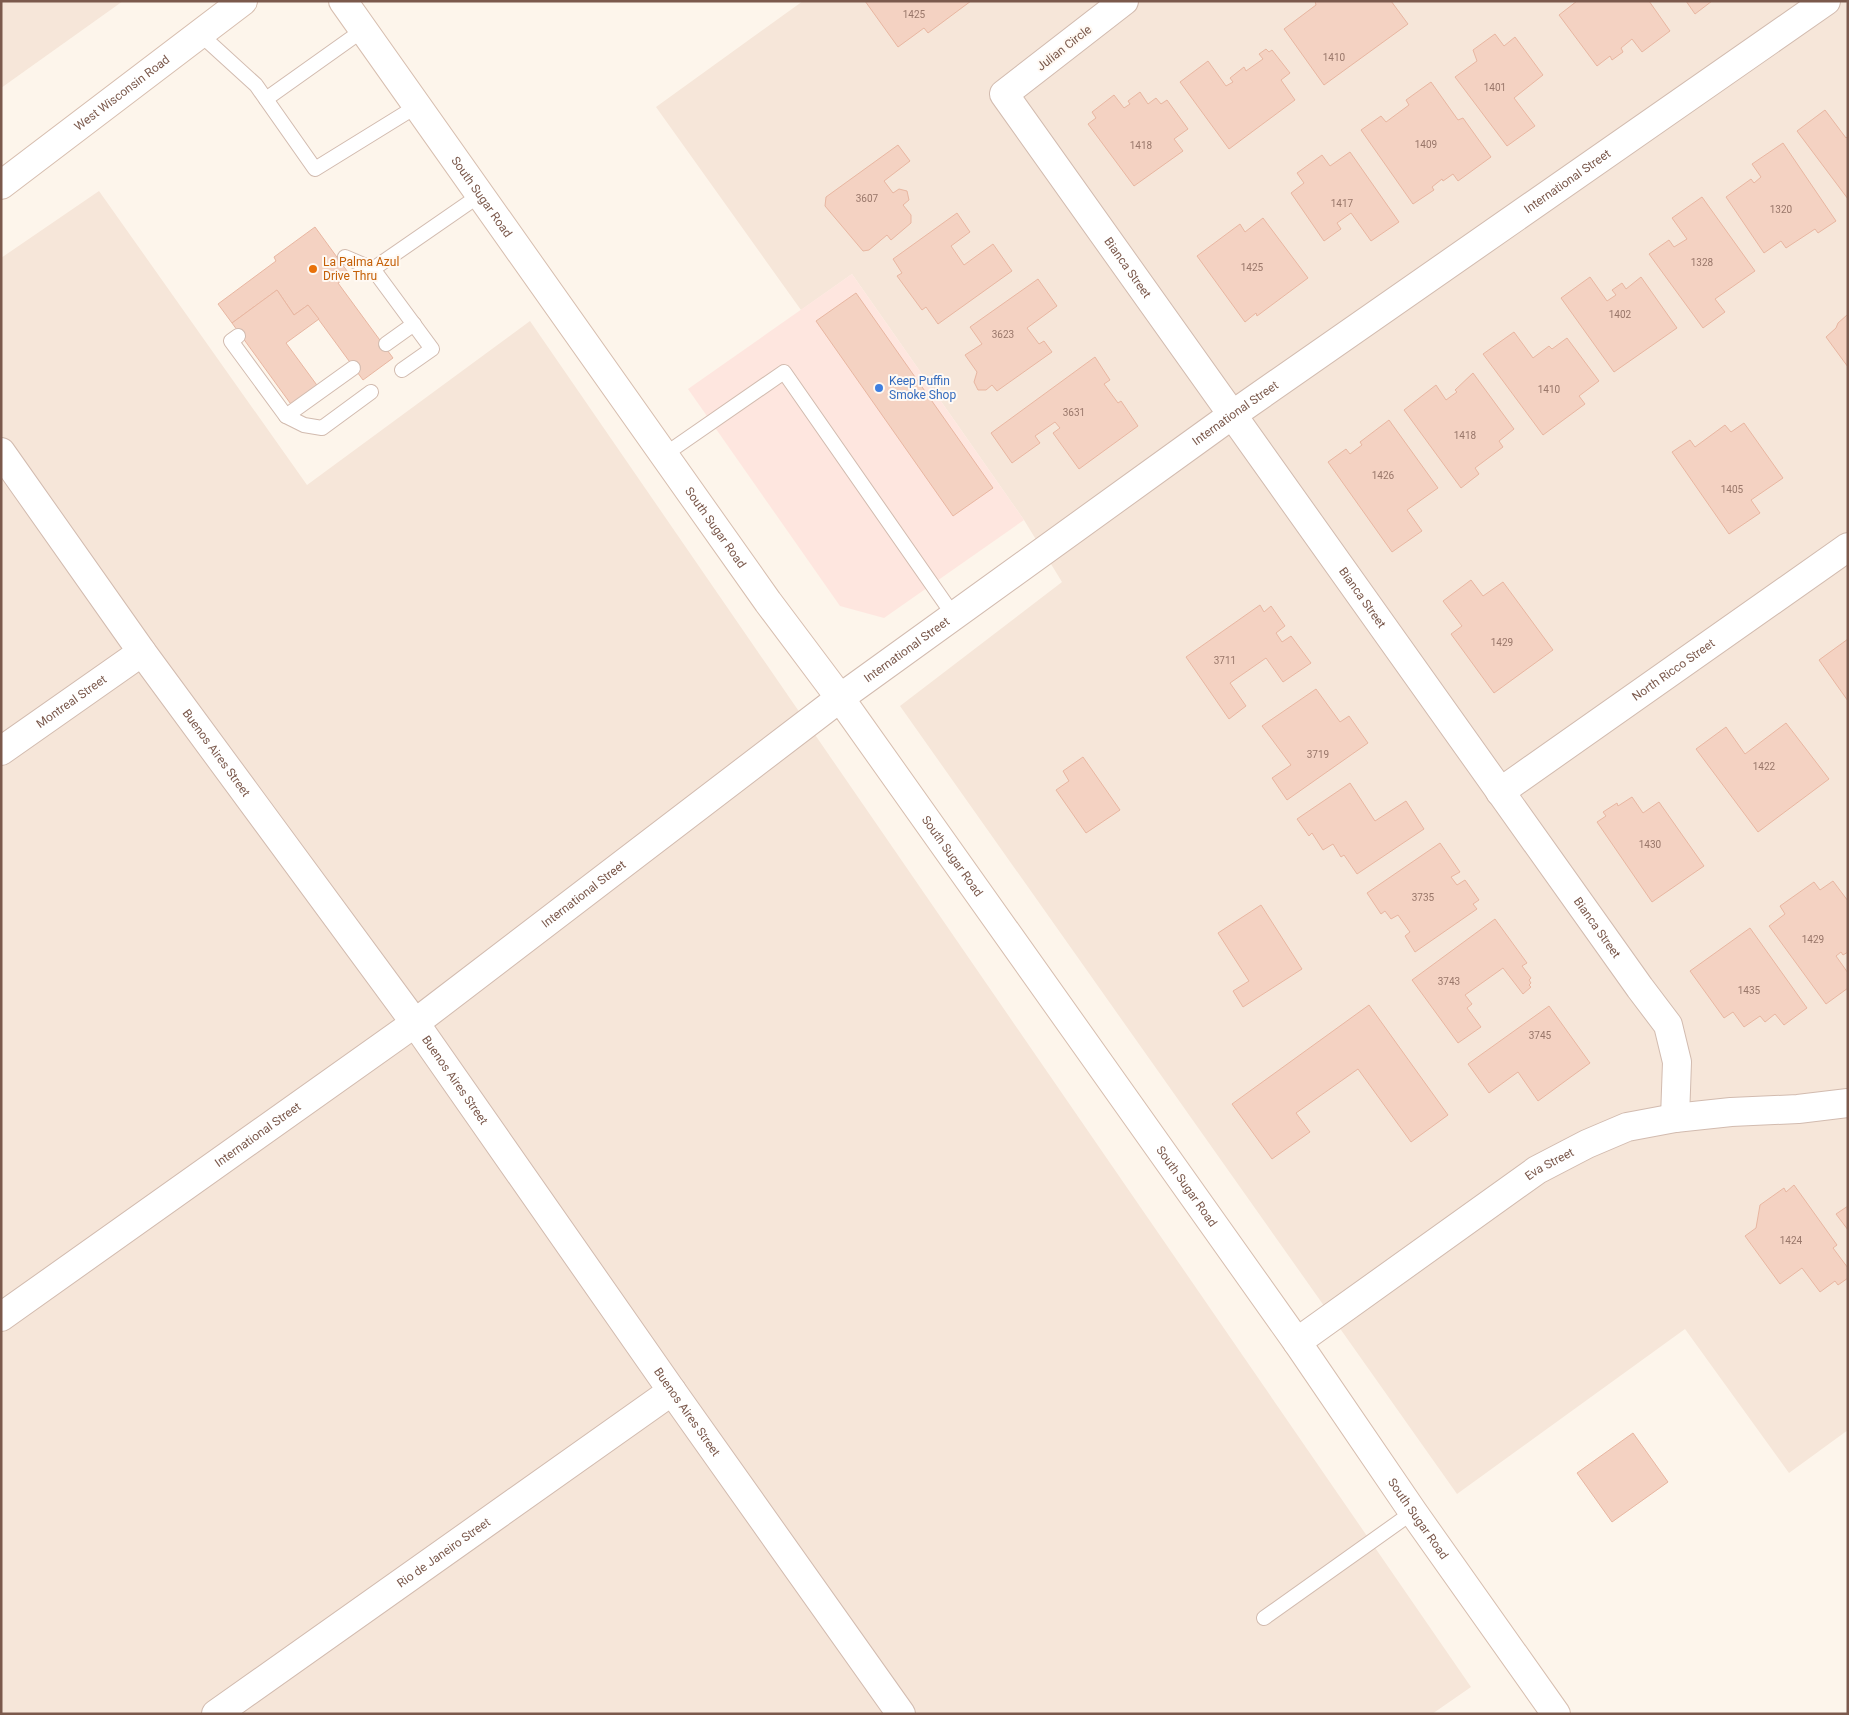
<svg xmlns="http://www.w3.org/2000/svg" width="1849" height="1715" font-family="Roboto,sans-serif">
<style>
.residential{fill:#f6e6d9}
.commercial{fill:#fee6df}
.building{fill:#f4d2c2;stroke:#e8b6a1}
.lines{fill:none;stroke-linecap:round;stroke-linejoin:round}
.lane-casing{stroke:#d2bbaf;stroke-width:16}
.street-casing{stroke:#d2bbaf;stroke-width:30}
.secondary-casing{stroke:#d7beaf;stroke-width:30}
.lane{stroke:#fff;stroke-width:14}
.street{stroke:#fff;stroke-width:28}
.secondary{stroke:#fff;stroke-width:28}
.food-dot{fill:#e8710a;stroke:#fff9f3;stroke-width:2}
.shop-dot{fill:#3f7fe0;stroke:#fff9f3;stroke-width:2}
.labels{text-anchor:middle;stroke-width:4;stroke-linejoin:round;paint-order:stroke}
.number-label{font-size:10px;fill:#99776a}
.street-label{font-size:12px;fill:#7b594c;stroke:#fff9f3}
.food-label{font-size:12px;fill:#c56008;stroke:#fff9f3;text-anchor:start}
.shop-label{font-size:12px;fill:#366cbe;stroke:#fff9f3;text-anchor:start}
</style>
<rect width="100%" height="100%" fill="#fdf5eb"/>
<g class="residential">
<path d="M1,1h122l-122,87z"/>
<path d="M803,1h1045v1429l-59,43 -104,-144 -228,165 -557,-788 162,-124 -38,-62 -172,-246 -51,36 -145,-203z"/>
<path d="M99,191l208,294 223,-164 941,1366 -39,27h-1431v-1456z"/>
</g>
<path class="commercial" d="M852,274l172,246 -140,98 -44,-12 -152,-217z"/>
<g class="building">
<path d="M865,1h106l-43,32 -4,-5 -26,19z"/>
<path d="M1391,1l17,23 -84,61 -40,-56 32,-24 -1,-4z"/>
<path d="M1577,1h72l21,30 -28,21 -10,-13 -11,9 2,4 -11,8 -2,-4 -13,10 -38,-51z"/>
<path d="M1686,1h26l-17,13z"/>
<path d="M1495,34l9,12 11,-9 28,38 -29,23 21,28 -28,20 -52,-69 22,-16 -4,-11z"/>
<path d="M1266,49l3,3 3,-2 18,23 -9,7 14,20 -66,49 -49,-67 28,-21 18,25 7,-4 -3,-4 14,-11 2,4 17,-12 -4,-5z"/>
<path d="M1431,82l27,38 5,-2 28,39 -33,24 -5,-7 -10,7 -1,-2 -10,8 2,3 -21,14 -52,-74 20,-14 5,6 23,-17 -3,-5z"/>
<path d="M1140,92l8,12 8,-6 5,6 6,-4 21,29 -14,10 9,12 -49,35 -46,-62 8,-6 -4,-6 22,-17 10,13 6,-4 -2,-3z"/>
<path d="M1825,110l21,28 2,-2v63l-51,-68z"/>
<path d="M1783,143l53,78 -18,12 -3,-4 -29,19 -5,-7 -17,12 -38,-56 25,-18 3,4 7,-6 -9,-13z"/>
<path d="M898,145l12,16 -26,20 9,12 6,-4 8,2 2,9 -6,5 8,10v8l-20,17 -4,-5 -18,15 -6,1 -38,-45 1,-9z"/>
<path d="M1350,152l49,70 -28,19 -20,-28 -14,10 4,6 -17,12 -33,-48 13,-10 -7,-10 25,-18 8,11z"/>
<path d="M1702,197l53,74 -40,28 10,13 -22,16 -54,-74 20,-14 5,7 13,-8 -15,-21z"/>
<path d="M957,213l13,19 -19,14 13,19 29,-21 19,27 -74,53 -12,-17 -4,3 -25,-34 5,-3 -9,-14z"/>
<path d="M1263,218l45,60 -51,38 -1,-3 -11,9 -48,-66 43,-32 5,8z"/>
<path d="M315,227l35,48 -12,8 55,75 -30,22 -55,-75 -14,10 -17,-25 -45,33 -14,-19 58,-43 -2,-4z"/>
<path d="M1590,277l17,24 9,-6 -4,-5 10,-7 4,6 15,-12 36,51 -63,44 -53,-74z"/>
<path d="M1038,279l19,27 -30,22 12,16 5,-3 8,11 -55,39 -5,-6 -6,5h-8l-4,-8 3,-10 -12,-17 17,-11 -12,-17z"/>
<path d="M277,290l17,25 14,-10 11,14 -33,24 33,45 -26,19 -61,-84z"/>
<path d="M856,293l137,195 -40,28 -137,-195z"/>
<path d="M1847,315l1,1v51l-22,-30 10,-9 2,-5z"/>
<path d="M1514,332l19,26 16,-12 3,3 15,-11 32,43 -20,15 6,8 -42,31 -60,-81z"/>
<path d="M1095,357l15,23 -6,4 14,19 3,-2 17,25 -59,43 -26,-36 7,-5 -5,-6 -20,14 5,7 -28,20 -21,-30z"/>
<path d="M1473,373l41,56 -15,12 4,6 -28,21 4,6 -18,14 -57,-78 32,-25 10,15 11,-8 -2,-2z"/>
<path d="M1389,420l49,68 -31,22 15,21 -30,21 -64,-90 18,-13 4,5 12,-9 -2,-3z"/>
<path d="M1744,423l39,55 -32,22 9,13 -31,21 -57,-82 18,-12 5,7 30,-22 6,7z"/>
<path d="M1471,580l12,16 20,-14 50,68 -59,43 -43,-59 11,-8 -19,-25z"/>
<path d="M1260,605l4,7 7,-6 14,20 -9,7 6,9 9,-6 20,27 -28,19 -17,-24 -36,25 16,23 -17,13 -43,-62z"/>
<path d="M1848,639v62l-29,-41z"/>
<path d="M1316,689l24,33 9,-6 19,27 -81,57 -15,-22 19,-13 -29,-39z"/>
<path d="M1786,723l43,56 -71,53 -62,-83 30,-22 19,27z"/>
<path d="M1083,757l37,53 -34,23 -30,-43 13,-9 -6,-10z"/>
<path d="M1350,783l25,38 31,-20 18,28 -67,45 -13,-19 -3,2 -8,-13 -10,6 -11,-17 -3,3 -12,-17z"/>
<path d="M1632,797l11,16 16,-11 45,64 -52,36 -55,-80 9,-6 -3,-4 14,-9 1,3z"/>
<path d="M1440,843l20,29 -9,5 6,8 8,-5 14,20 -6,4 4,5 -62,43 -10,-16 5,-4 -12,-17 -7,4 -6,-8 -4,3 -14,-21z"/>
<path d="M1833,881l15,20v51l-5,3 -2,-3 -5,4 12,17v15l-22,16 -57,-78 16,-12 -5,-8 34,-24 6,8z"/>
<path d="M1261,905l41,64 -59,38 -10,-16 16,-10 -31,-48z"/>
<path d="M1495,919l32,44 -5,3 9,12 -2,2 2,3 -2,2 2,2 -8,7 -20,-26 -38,27 7,9 -5,4 14,19 -23,16 -46,-63z"/>
<path d="M1750,928l57,80 -23,17 -9,-11 -10,8 -5,-6 -16,11 -11,-15 -9,6 -34,-47z"/>
<path d="M1369,1005l79,110 -37,27 -53,-73 -62,44 14,19 -38,27 -40,-55z"/>
<path d="M1549,1006l41,57 -52,38 -20,-29 -29,21 -21,-29z"/>
<path d="M1794,1185l43,60 -4,3 15,20v10l-10,7 -3,-4 -15,11 -18,-24 -22,16 -35,-48 11,-8 4,-23 24,-17 2,4z"/>
<path d="M1848,1206v24l-12,-16z"/>
<path d="M1633,1433l35,49 -56,40 -35,-49z"/>
</g>
<g class="lines">
<g class="lane-casing">
<g id="lane">
<path d="M200,34l56,51 59,84 102,-63"/>
<path d="M266,99l97,-69"/>
<path d="M345,257l28,12 59,80 -30,21"/>
<path d="M373,269l107,-74"/>
<path d="M238,336l-7,5 55,75 18,9 18,3 49,-36"/>
<path d="M386,344l28,-20"/>
<path d="M286,416l67,-48"/>
<path d="M664,455l120,-83 170,244"/>
<path d="M1264,1618l149,-106"/>
</g>
</g>
<g class="street-casing">
<g id="street">
<path id="s1" d="M1124,1l-120,93 636,894 28,37 9,37 -2,56"/>
<path id="s2" d="M1,452l141,200 273,371 257,368 229,323"/>
<path id="s3" d="M1,751l141,-99"/>
<path id="s4" d="M1500,792l348,-245"/>
<path id="s5" d="M1,1317l414,-294 425,-325 392,-283 594,-414"/>
<path id="s6" d="M1297,1342l240,-172 50,-26 40,-17 48,-9 56,-6 67,-3 50,-6"/>
<path id="s7" d="M216,1714l456,-323"/>
</g>
</g>
<g class="secondary-casing">
<g id="secondary">
<path id="s8" d="M343,1l425,601 72,96 457,644 116,170 143,202"/>
<path id="s9" d="M1,185l242,-184"/>
</g>
</g>
<use href="#lane" class="lane"/>
<use href="#street" class="street"/>
<use href="#secondary" class="secondary"/>
</g>
<circle class="food-dot" cx="313" cy="269" r="5"/>
<circle class="shop-dot" cx="879" cy="388" r="5"/>
<g class="labels">
<g class="number-label">
<text x="914" y="18">1425</text>
<text x="1334" y="61">1410</text>
<text x="1495" y="91">1401</text>
<text x="1426" y="148">1409</text>
<text x="1141" y="149">1418</text>
<text x="867" y="202">3607</text>
<text x="1342" y="207">1417</text>
<text x="1781" y="213">1320</text>
<text x="1702" y="266">1328</text>
<text x="1252" y="271">1425</text>
<text x="1620" y="318">1402</text>
<text x="1003" y="338">3623</text>
<text x="1549" y="393">1410</text>
<text x="1074" y="416">3631</text>
<text x="1465" y="439">1418</text>
<text x="1383" y="479">1426</text>
<text x="1732" y="493">1405</text>
<text x="1502" y="646">1429</text>
<text x="1225" y="664">3711</text>
<text x="1318" y="758">3719</text>
<text x="1764" y="770">1422</text>
<text x="1650" y="848">1430</text>
<text x="1423" y="901">3735</text>
<text x="1813" y="943">1429</text>
<text x="1449" y="985">3743</text>
<text x="1749" y="994">1435</text>
<text x="1540" y="1039">3745</text>
<text x="1791" y="1244">1424</text>
</g>
<g class="street-label">
<text transform="translate(1064 48) rotate(-38)" y="4">Julian Circle</text>
<text dy="4" stroke="none"><textPath href="#s9" startOffset="152">West Wisconsin Road</textPath></text>
<text dy="4" stroke="none"><textPath href="#s5" startOffset="1935">International Street</textPath></text>
<text dy="4" stroke="none"><textPath href="#s8" startOffset="240">South Sugar Road</textPath></text>
<text dy="4" stroke="none"><textPath href="#s1" startOffset="365">Bianca Street</textPath></text>
<text dy="4" stroke="none"><textPath href="#s5" startOffset="1530">International Street</textPath></text>
<text dy="4" stroke="none"><textPath href="#s8" startOffset="645">South Sugar Road</textPath></text>
<text dy="4" stroke="none"><textPath href="#s1" startOffset="770">Bianca Street</textPath></text>
<text dy="4" stroke="none"><textPath href="#s5" startOffset="1125">International Street</textPath></text>
<text dy="4" stroke="none"><textPath href="#s4" startOffset="212">North Ricco Street</textPath></text>
<text dy="4" stroke="none"><textPath href="#s3" startOffset="86">Montreal Street</textPath></text>
<text dy="4" stroke="none"><textPath href="#s2" startOffset="370">Buenos Aires Street</textPath></text>
<text dy="4" stroke="none"><textPath href="#s8" startOffset="1050">South Sugar Road</textPath></text>
<text dy="4" stroke="none"><textPath href="#s5" startOffset="720">International Street</textPath></text>
<text dy="4" stroke="none"><textPath href="#s1" startOffset="1175">Bianca Street</textPath></text>
<text dy="4" stroke="none"><textPath href="#s2" startOffset="775">Buenos Aires Street</textPath></text>
<text dy="4" stroke="none"><textPath href="#s5" startOffset="315">International Street</textPath></text>
<text dy="4" stroke="none"><textPath href="#s6" startOffset="309">Eva Street</textPath></text>
<text dy="4" stroke="none"><textPath href="#s8" startOffset="1455">South Sugar Road</textPath></text>
<text dy="4" stroke="none"><textPath href="#s2" startOffset="1180">Buenos Aires Street</textPath></text>
<text dy="4" stroke="none"><textPath href="#s8" startOffset="1860">South Sugar Road</textPath></text>
<text dy="4" stroke="none"><textPath href="#s7" startOffset="279">Rio de Janeiro Street</textPath></text>
</g>
<g class="food-label">
<text x="323" y="266">La Palma Azul<tspan x="323" dy="14">Drive Thru</tspan></text>
</g>
<g class="shop-label">
<text x="889" y="385">Keep Puffin<tspan x="889" dy="14">Smoke Shop</tspan></text>
</g>
</g>
<rect width="1849" height="1715" fill="none" stroke="#7b594c" stroke-width="5"/>
</svg>
